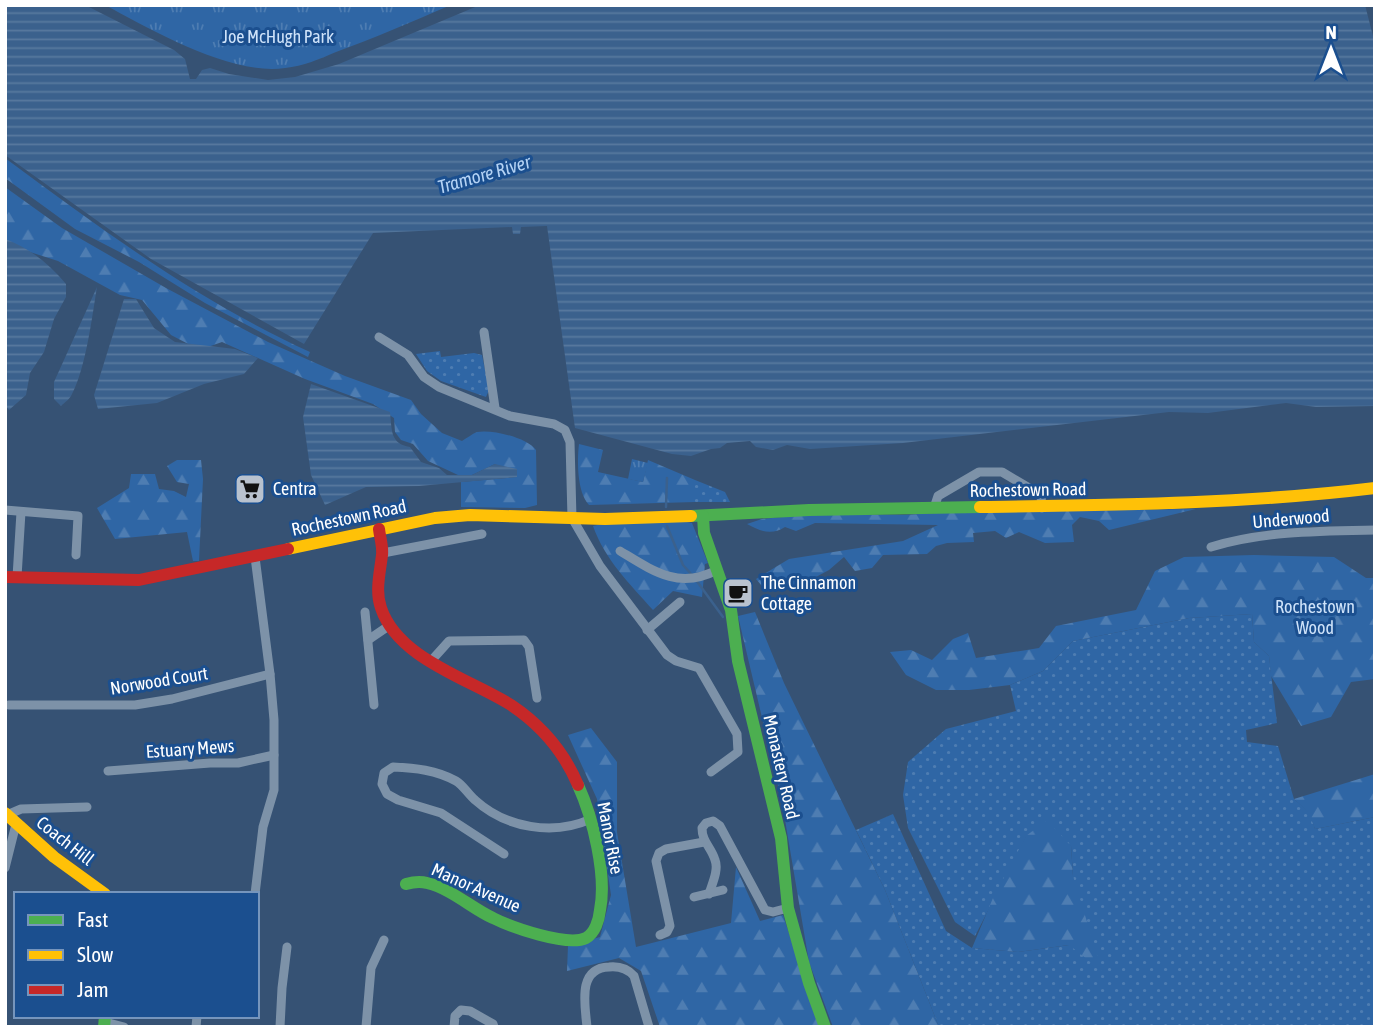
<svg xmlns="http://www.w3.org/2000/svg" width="1380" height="1032" font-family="'Asap Condensed',sans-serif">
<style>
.grass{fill:url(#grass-dots)}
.forest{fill:url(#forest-firs)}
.park{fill:url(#park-tufts)}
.water{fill:url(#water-rules)}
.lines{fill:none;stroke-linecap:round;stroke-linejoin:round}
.stream{stroke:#3b618d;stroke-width:2.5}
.street{stroke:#7d92a8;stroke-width:9}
.fast{stroke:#4caf50;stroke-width:12}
.slow{stroke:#ffc107;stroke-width:12}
.jam{stroke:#c62828;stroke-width:12}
.labels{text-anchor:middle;stroke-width:6;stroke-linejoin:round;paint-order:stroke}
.park-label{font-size:18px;fill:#cfe3fa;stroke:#1b4f8f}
.poi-label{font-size:18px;fill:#fff;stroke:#1b4f8f;text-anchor:start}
.street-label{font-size:18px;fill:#fff;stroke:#1b4f8f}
.water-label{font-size:19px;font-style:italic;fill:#b5d3f5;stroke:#1b4f8f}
</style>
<defs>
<pattern id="grass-dots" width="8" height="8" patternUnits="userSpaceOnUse" patternTransform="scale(1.75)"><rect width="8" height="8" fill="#2f66a5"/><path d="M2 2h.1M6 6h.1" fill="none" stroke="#4e7db2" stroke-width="1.8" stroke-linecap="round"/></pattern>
<pattern id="forest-firs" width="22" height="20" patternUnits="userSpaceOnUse" patternTransform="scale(1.75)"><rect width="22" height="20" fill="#2f66a5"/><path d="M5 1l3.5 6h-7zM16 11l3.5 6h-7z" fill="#4e7db2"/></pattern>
<pattern id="park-tufts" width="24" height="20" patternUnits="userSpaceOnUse" patternTransform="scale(1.75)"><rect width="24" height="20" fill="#2f66a5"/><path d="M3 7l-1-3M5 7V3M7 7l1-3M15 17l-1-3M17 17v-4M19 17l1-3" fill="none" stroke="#4e7db2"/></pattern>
<pattern id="water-rules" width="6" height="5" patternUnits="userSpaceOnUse" patternTransform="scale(1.75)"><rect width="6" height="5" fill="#3b618d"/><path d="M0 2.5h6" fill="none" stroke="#58799e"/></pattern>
</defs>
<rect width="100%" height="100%" fill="#365274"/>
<g class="grass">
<path d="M440,351l1,6 33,-4 8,2 7,35 -3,7 -45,-16 -14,-10 -11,-17z"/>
<path d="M695,480l30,12 5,10h-35z"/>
<path d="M1252,614l2,28 15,14 8,67 -31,7 1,12 31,4 16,53 16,14 5,16 60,-12v210h-436l-54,-137 -29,-60 37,-16 53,117 26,17 46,4 51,-7 4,-69 -2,-30 -45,-9 -51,99 -20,-14 -47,-94 -5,-33 5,-33 38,-33 70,-18 -6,-26 33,-14 30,-30 116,-23z"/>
</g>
<g class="forest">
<path d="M5,158c97,72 195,144 305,194l-2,5 -103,-54 -66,-41 -64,-33 -70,-51z"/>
<path d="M5,187l57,41 104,60 102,54 77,34 66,24 10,14 21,19 20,8c5,-3 10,-7 15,-9 15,-3 51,6 59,18l1,55 -12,3 -64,-1v-25l56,-5 -22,-13 -23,11h-14l-30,-14 -15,-17 -12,-4 -6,-8 -1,-14 -21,-14 -68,-25 -83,-37 -17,6 -11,-1 -23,-12 -29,-35 -22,-5 -62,-34 -53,-17z"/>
<path d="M579,444l24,6 -5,22 45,10 5,-22 47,20v22l-106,3c-12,-13 -12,-44 -10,-61z"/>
<path d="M177,460h24l2,19 -4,82h-6l-6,-29 -72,7 -18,-31 32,-20 2,-14h24l4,15 15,2 12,6 3,-13 -12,-2 -10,-16z"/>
<path d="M1196,509l-87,21 -10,-9 -19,-4 -8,8 2,17 -29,1 -26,-11 -13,6 -11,-7 -22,2 1,9 -27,1 -11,3 -9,8 -44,1 -11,13 -17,3 -11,-14 -15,13 -28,15 -15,1 -20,5 -10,-12 33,-20 114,-18 35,-16 -123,-2 -19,8 -11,-4c-14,9 -25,4 -38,-3l15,-5 54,-5 88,1 49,-3z"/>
<path d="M682,521l10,2 16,40 -3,1 -3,33 -29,-6 -20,19c-23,-26 -48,-50 -60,-84l18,-4z"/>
<path d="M1254,555l80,2 32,21h9v101l-24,3 -20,35 -30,9 -30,-50 -2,-20 -15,-14 -2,-28 -63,4 -116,23 -30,30 -33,14 -41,5h-33l-30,-15 -16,-23 21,-2 21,10 21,-21 15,-6 8,25 63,-10 17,-22 80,-16 19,-39 29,-14z"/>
<path d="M755,612l29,71 101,207 54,137h-106l-24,-65 -27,-160 -44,-186z"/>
<path d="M591,728l26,34v70l19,115 95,-24 5,-56 24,54 23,-6 37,112h-160l-19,-56 -22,-13 -52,13 1,-25 32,-9 11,-42 -14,-96 -29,-64z"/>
<path d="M1375,774v43l-60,12 -6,-16 -15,-14z"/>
<path d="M1047,820l24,26 2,30 29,95 -33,-26 -51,7 -46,-4 21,-50 33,-62z"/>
</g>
<g class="park">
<path d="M105,5h346c-38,16 -76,33 -115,47 -16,7 -33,14 -51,16 -54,8 -133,-38 -180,-63z"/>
<path d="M632,459l16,4 -5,19 -15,-3z"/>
</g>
<g class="water">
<path d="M5,5h80l89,45 11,9 5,20h6l6,-9 8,-2 19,6 39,6 27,-3 44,-13 141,-59h885l10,39v362l-59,1 -30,-4 -78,10 -39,-1 -266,31 -93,6 -23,-4 -14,5 -17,-3 -6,-6 -23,2 -7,5 -9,1 -20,7 -19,-2 -97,-26 -28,-202 -26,1 -1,7h-7l-1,-7 -139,6 -69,111 -153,-85 -146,-104z"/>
<path d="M5,239c25,9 44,25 61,45v13l-12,22 -10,33 -14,21 -4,22 -17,15 -4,-5z"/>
<path d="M97,287c-5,30 -11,80 -25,107 -2,5 -7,8 -11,12l-7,-7v-17z"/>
<path d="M124,299h12l18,29 21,14 60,7 23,9 -14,16 -40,10 -47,19 -59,6 -4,-14z"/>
<path d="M311,384l79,28c2,18 0,32 20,35l11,15 18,6 8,7h25l23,-11 22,5v8l-98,9 -53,1 -41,18 -14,-30 -8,-58z"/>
</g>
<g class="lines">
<g class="stream">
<path d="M666,507l1,-29"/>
<path d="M667,526l16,39 9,10"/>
<path d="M696,580l27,37"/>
</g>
<g class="street">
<path d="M484,332l11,76"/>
<path d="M379,337l29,18 16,22 15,10 71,29 44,8 11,6 5,12 2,76 28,48 67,89 9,6 23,7 38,66 1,18 -27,20"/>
<path d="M934,508l4,-12 41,-24h23l39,23 1,13"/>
<path d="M5,510l73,6 -2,39"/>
<path d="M1211,547c52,-16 110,-16 164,-17"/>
<path d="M620,551c33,20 59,39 97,19"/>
<path d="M383,553l99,-19"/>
<path d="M17,577l4,-65"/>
<path d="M365,612l9,93"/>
<path d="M647,630l33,-28"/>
<path d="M368,640l22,-15"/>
<path d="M431,661l18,-20 75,-1 5,7 8,51"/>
<path d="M9,705h126l37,-6 98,-25"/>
<path d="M108,771l102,-8h28l36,-8"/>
<path d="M7,815l14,-6 66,-2"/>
<path d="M504,854l-63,-41 -43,-13 -11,-6 -5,-10 2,-11 9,-6c22,1 43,3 63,14 7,4 12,13 19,19 31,28 78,36 116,19"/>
<path d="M5,868l11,-44"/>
<path d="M255,894l8,-67 11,-37v-70l-4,-46 -15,-117"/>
<path d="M709,894c3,-10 10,-24 6,-34 -4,-13 -13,-18 -13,-32l4,-5 7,-2 7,5 45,84 8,2 15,-4"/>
<path d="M694,897l29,-7"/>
<path d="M660,935l7,-3 3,-6 -14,-65 3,-8 7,-4 38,-7"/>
<path d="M105,1022l19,5"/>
<path d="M196,1027l1,-11"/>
<path d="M280,1027l2,-39 5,-41"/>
<path d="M366,1027l5,-59 13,-28"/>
<path d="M454,1027l1,-11 6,-6 9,1 23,13 1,3"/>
<path d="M587,1027c-2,-22 -10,-59 22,-60 10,-1 18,1 25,9l15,51"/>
</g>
<g class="fast">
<path d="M691,516l118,-6 171,-3"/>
<path d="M703,516l1,17 27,77 7,51 43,177 7,70 21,75 16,44"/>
<path d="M406,884c7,-2 14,-3 21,-1 25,6 44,25 66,35 18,9 74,29 93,20 9,-5 13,-18 14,-28 7,-35 -7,-92 -22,-125"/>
<path d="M104,1027l1,-11"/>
</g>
<g class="slow">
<path d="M980,507c132,-2 264,-3 395,-19"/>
<path d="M288,549l147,-31 35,-3 135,4 86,-3"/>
<path d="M5,813l49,44 51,37"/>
</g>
<g class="jam">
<path d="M379,529c1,9 4,17 3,26 -2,18 -7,36 -1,53 17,51 89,71 130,97 30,20 53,47 67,80"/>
<path d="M5,577l134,3 149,-31"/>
</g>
</g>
<defs>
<g id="supermarket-square" transform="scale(1.575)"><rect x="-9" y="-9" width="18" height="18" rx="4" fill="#b9c2ce" stroke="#1b4f8f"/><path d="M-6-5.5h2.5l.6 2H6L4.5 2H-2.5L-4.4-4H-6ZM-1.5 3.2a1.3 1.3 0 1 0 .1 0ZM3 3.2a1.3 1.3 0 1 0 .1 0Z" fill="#111"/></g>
<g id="cafe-square" transform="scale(1.575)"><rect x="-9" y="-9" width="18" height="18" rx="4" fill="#b9c2ce" stroke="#1b4f8f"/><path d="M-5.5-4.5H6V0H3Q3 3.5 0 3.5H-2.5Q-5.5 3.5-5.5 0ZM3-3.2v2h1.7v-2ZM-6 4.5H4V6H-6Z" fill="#111"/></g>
</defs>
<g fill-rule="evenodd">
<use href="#supermarket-square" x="250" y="489"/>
<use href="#cafe-square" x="738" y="593"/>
</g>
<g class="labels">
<g class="park-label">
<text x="278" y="43">Joe McHugh Park</text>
<text x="1315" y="613">Rochestown<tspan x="1315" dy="21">Wood</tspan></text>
</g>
<g class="poi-label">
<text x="273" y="495">Centra</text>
<text x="761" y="589">The Cinnamon<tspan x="761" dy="21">Cottage</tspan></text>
</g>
<g class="street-label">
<text transform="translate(1028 490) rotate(-1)" y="6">Rochestown Road</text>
<text transform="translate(349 518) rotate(-12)" y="6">Rochestown Road</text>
<text transform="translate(1291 519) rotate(-5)" y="6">Underwood</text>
<text transform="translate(159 681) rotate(-9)" y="6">Norwood Court</text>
<text transform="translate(190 749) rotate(-4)" y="6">Estuary Mews</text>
<text transform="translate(781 767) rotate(77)" y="6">Monastery Road</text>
<text transform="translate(610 838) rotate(79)" y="6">Manor Rise</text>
<text transform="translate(65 841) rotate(38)" y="6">Coach Hill</text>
<text transform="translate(476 888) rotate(24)" y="6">Manor Avenue</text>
</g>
<g class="water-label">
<text transform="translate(484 174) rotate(-16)" y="7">Tramore River</text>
</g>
</g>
<rect width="1380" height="1032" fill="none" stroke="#ffffff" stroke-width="14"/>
<rect x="14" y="892" width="245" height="126" fill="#1b4f8f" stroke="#7695bc" stroke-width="2"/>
<rect x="28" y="915" width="35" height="10" fill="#4caf50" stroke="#7695bc" stroke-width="2"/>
<text x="77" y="927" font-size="21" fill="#ffffff">Fast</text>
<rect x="28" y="950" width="35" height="10" fill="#ffc107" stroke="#7695bc" stroke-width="2"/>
<text x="77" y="962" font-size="21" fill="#ffffff">Slow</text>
<rect x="28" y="985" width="35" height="10" fill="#c62828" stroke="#7695bc" stroke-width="2"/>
<text x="77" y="997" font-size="21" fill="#ffffff">Jam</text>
<g transform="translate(1331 49)" stroke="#1b4f8f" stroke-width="5" paint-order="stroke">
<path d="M0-5L12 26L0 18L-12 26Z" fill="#ffffff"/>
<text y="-10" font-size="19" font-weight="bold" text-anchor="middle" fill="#ffffff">N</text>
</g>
</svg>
